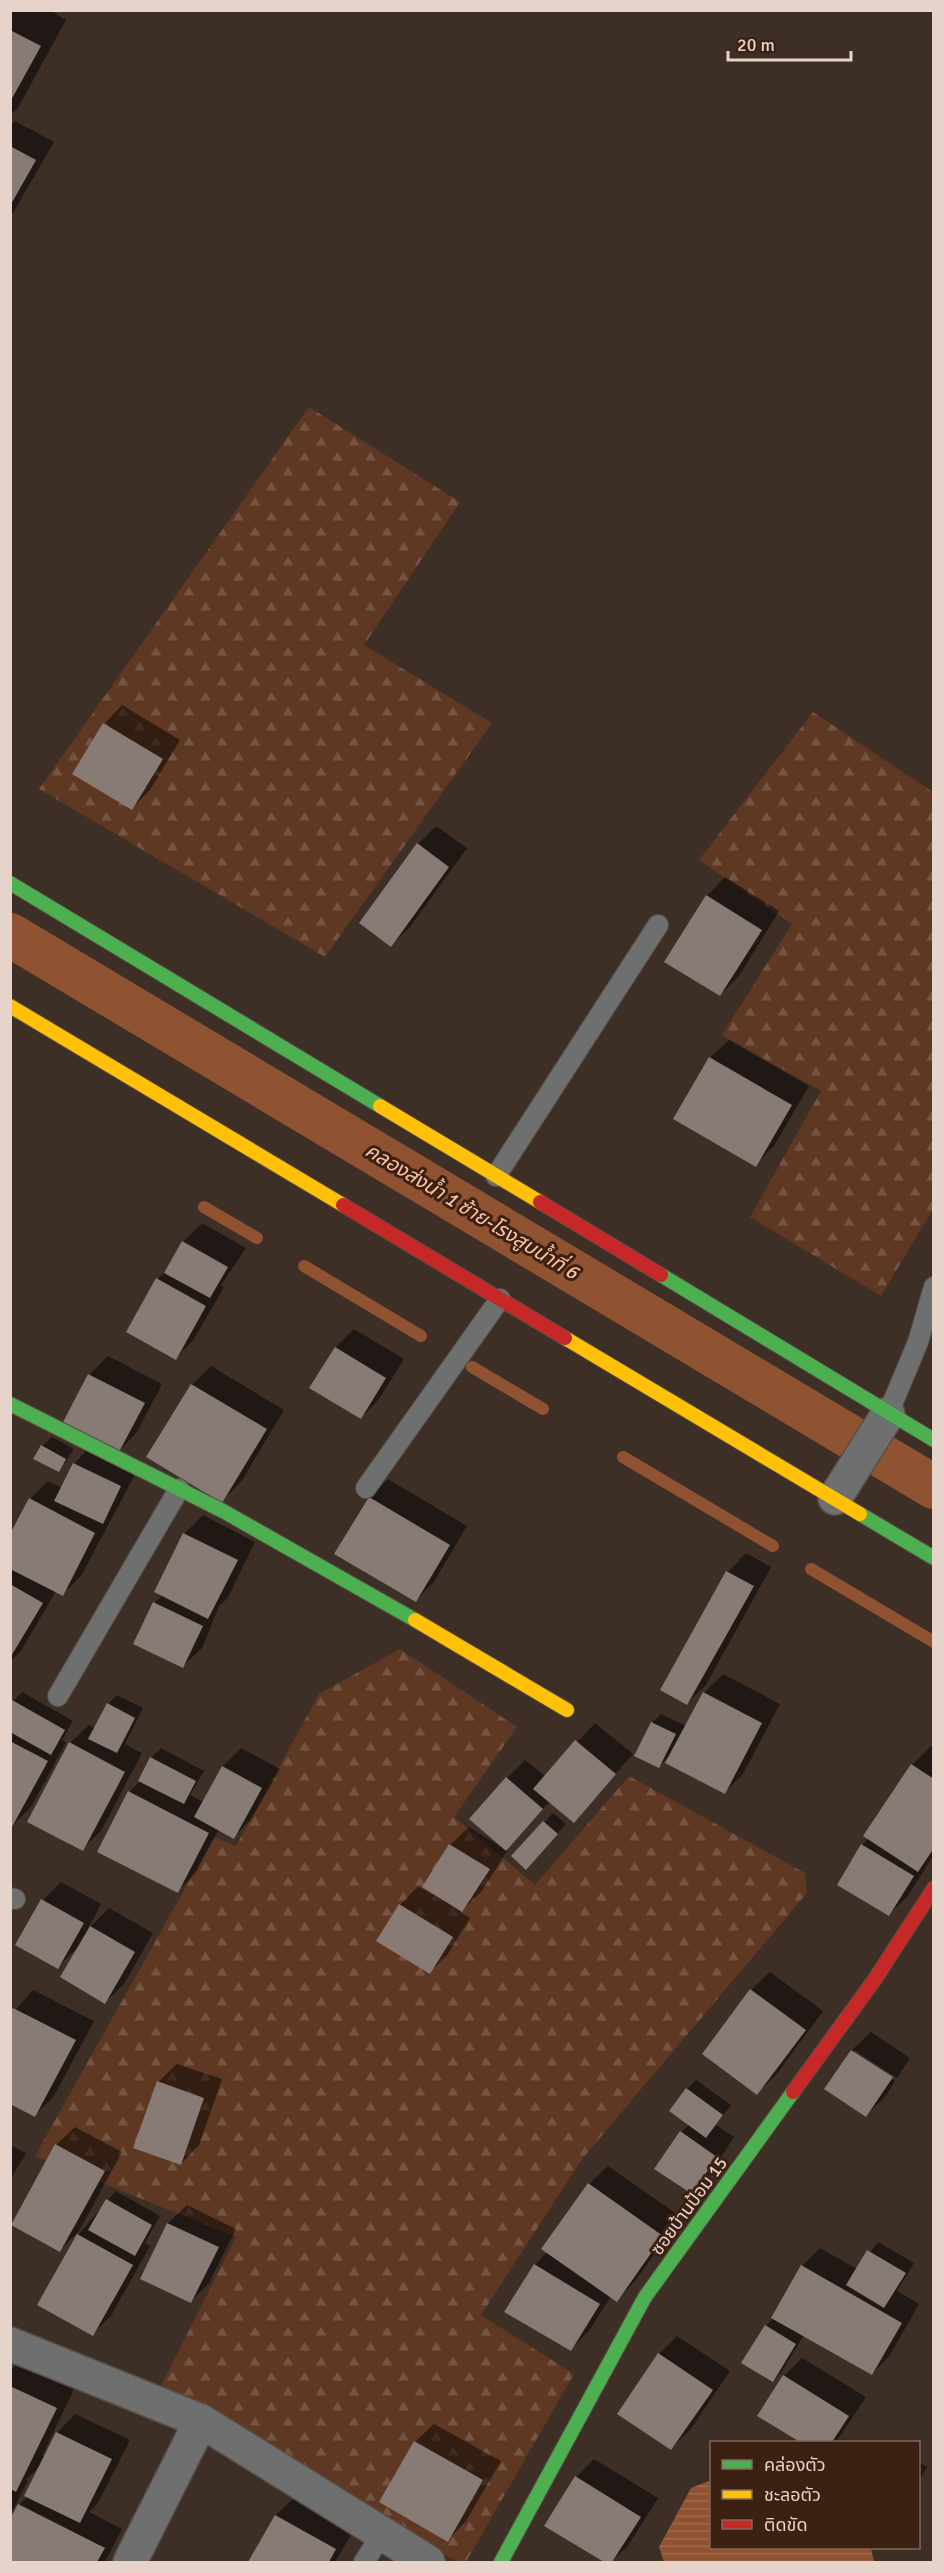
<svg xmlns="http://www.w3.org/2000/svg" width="944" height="2573" font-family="Signika,'Noto Sans Thai',sans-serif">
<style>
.forest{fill:url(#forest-firs)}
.water{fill:url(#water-rules)}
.shadow{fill:#0007}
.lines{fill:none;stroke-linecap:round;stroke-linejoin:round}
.stream{stroke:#905332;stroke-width:12}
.canal{stroke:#905332;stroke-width:44}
.building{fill:#887a74}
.lane-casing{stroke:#5a4d45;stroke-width:22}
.street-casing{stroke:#5a4d45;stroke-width:36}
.fast-casing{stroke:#5a4d45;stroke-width:16}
.slow-casing{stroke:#5a4d45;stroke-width:16}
.jam-casing{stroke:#5a4d45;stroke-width:16}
.lane{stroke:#6d706e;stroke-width:20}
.street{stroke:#6d706e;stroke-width:33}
.fast{stroke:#4caf50;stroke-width:14}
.slow{stroke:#ffc107;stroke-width:14}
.jam{stroke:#c62828;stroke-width:14}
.labels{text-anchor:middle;stroke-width:6;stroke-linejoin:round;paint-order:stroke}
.street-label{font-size:18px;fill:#e6d3ca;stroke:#3c2112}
.water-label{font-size:20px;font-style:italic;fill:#fdc3a6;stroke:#3c2112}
</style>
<defs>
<pattern id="forest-firs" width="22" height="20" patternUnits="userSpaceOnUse" patternTransform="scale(1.5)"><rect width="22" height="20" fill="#5e3823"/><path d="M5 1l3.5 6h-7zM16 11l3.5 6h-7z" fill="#755442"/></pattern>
<pattern id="water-rules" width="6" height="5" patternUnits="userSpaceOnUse" patternTransform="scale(1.5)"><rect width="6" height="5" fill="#905332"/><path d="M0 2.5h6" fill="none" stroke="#a06b4e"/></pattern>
</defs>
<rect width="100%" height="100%" fill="#3d2e26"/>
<g class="forest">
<path d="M309,407l151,95 -96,143 128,78 -167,234 -286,-168z"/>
<path d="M813,712l120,80v417l-52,87 -131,-79 71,-126 -99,-56 70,-111 -93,-64z"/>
<path d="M400,1649l117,78 -63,90 81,68 94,-109 176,97 2,20 -225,266 -101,156 93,59 -108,188h-9l-296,-176 75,-149 -201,-81 179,-319 22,9 83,-152z"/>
</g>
<path class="water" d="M711,2480l1,68h159l3,14h-210l-5,-15 32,-59z"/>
<g class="shadow">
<path d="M10,10h40l16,10 -48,88 -8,7z"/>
<path d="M15,121l39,21 -44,76v-92z"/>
<path d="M122,705l58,35 -30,50 -18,18 -28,-84z"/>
<path d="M436,826l31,22 -57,79 -19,18 27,-101z"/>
<path d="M725,877l54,34 -40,65 -19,19 -13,-99z"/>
<path d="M729,1040l80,46 -35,60 -19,19 -45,-107z"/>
<path d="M202,1223l44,25 -25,37 3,2 -30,52 -18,19 -48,-27 30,-52 11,-11 14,-26z"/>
<path d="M354,1329l50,30 -25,40 -18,19 -50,-31 25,-40z"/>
<path d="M108,1356l54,28 -25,48 -18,19 -30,-76z"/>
<path d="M211,1366l73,44 -43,72 -19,19 -74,-44 44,-72z"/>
<path d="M52,1437l22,12 -15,22 -17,-25z"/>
<path d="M92,1445l47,22 -58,109 -18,18 -7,-3 -35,60 -11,10v-124l20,-38 18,-18 14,7 12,-24z"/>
<path d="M388,1479l79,47 -33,56 -18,18 -46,-102z"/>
<path d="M203,1515l52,27 -28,57 -8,7 -17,42 -19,18 -29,-63 9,-8 21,-61z"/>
<path d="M746,1553l25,14 -65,118 -19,18 -25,-14 66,-117z"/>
<path d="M723,1674l57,30 -37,70 -18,18 -54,-38 -13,13 -6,-44 9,-9 25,12 18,-33z"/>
<path d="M22,1692l51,29 -11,19 4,2 -35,65 -19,19 -2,-121z"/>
<path d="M117,1695l26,13 -18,36 17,9 -41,78 -19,18 -12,-106 19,-18 6,3 13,-24z"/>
<path d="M595,1723l38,31 -59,67 -24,-20 -44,48 2,1 -27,42 -21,20 10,6 -22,36 -18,18 -30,-67 18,-19 15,9 17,-50 19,-18 32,20 6,-69 18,-18 21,17z"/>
<path d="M931,1746l3,2v106l-26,42 -19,18 -27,-69 7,-7 43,-73z"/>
<path d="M161,1748l43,23 -14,24 13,7 20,-36 18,-18 39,21 -28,49 -18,19 -15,-8 -23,43 -18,19 -49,-99 12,-12 11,-23z"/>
<path d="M553,1813l13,11 -31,35 -22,-3z"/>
<path d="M61,1882l40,22 -13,25 21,-21 44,25 -29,51 -19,18 -28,-54 -19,19 -15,-67z"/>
<path d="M770,1972l53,39 -47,64 -19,18 -6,-103z"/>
<path d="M33,1990l61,31 -40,75 -19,19 -25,-99z"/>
<path d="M871,2032l39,26 -13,20 -43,-28v3l41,28 -10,16 -19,18 -39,-26 25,-39z"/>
<path d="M177,2064l45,15 -23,66 -18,19 -23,-82z"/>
<path d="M696,2080l35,25 -15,20 18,12 -24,37 -18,18 -11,-60 9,-8 -3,-35z"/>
<path d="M75,2127l47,25 -43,79 -19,19 -4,-105z"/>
<path d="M10,2145l16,8 -16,27z"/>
<path d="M608,2166l73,51 -46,64 -18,19 -6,-4 -22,35 -18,18 -36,-84 13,-14 41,-67z"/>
<path d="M116,2191l44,25 -15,27 5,3 -39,70 -19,18 -14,-99z"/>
<path d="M187,2205l49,24 -27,54 -18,18 -49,-23 26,-55z"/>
<path d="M878,2242l36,21 -17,28 22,13 -29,51 -18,19 -68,-39 -22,36 -9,10 -7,-55 8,-8 28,-52 18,-18 37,21z"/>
<path d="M677,2336l53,35 -40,59 -19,18 -12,-94z"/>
<path d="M802,2358l64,39 -30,45h-33l-44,-27 25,-39z"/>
<path d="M18,2363l56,26 -32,67 3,1 12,-24 18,-19 55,26 -32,63 -9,9 33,17 -17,33h-95v-40l9,-17 9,-9 11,-29 -13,13 2,1 -18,34v-144z"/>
<path d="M434,2424l67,37 -35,60 -18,19 -33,-98z"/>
<path d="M594,2459l64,39 -30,48 -17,16h-4l-61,-36 30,-49z"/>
<path d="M918,2462l9,5 -9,14z"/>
<path d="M295,2497l59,33 -19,32h-86l27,-47z"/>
</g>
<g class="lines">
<g class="stream">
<path d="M204,1207l53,31"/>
<path d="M304,1266l117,70"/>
<path d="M472,1367l71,42"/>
<path d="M623,1457l150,89"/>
<path d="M811,1569l123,73"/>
</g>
<path class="canal" d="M10,935l924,552"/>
</g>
<g class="building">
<path d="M10,30l31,16 -31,56z"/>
<path d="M10,146l26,14 -26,46z"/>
<path d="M103,723l60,36 -31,51 -60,-36z"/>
<path d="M417,843l32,24 -58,80 -32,-24z"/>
<path d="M706,895l56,35 -42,66 -56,-34z"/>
<path d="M709,1057l83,48 -36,62 -83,-48z"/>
<path d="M182,1241l46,26 -18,31 -46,-25z"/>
<path d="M156,1278l50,28 -30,54 -50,-28z"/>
<path d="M335,1347l51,31 -25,41 -52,-31z"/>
<path d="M88,1374l57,29 -26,49 -57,-28z"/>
<path d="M191,1384l76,45 -45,74 -76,-46z"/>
<path d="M41,1445l25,14 -7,13 -26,-13z"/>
<path d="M73,1463l48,23 -18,38 -49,-23z"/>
<path d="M369,1497l81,48 -34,57 -82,-48z"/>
<path d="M29,1498l66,35 -32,63 -53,-27v-35z"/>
<path d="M183,1533l55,27 -30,59 -54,-27z"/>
<path d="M726,1571l28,15 -67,119 -27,-15z"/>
<path d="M10,1584l33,19 -33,55z"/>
<path d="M153,1602l50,24 -20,42 -50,-24z"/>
<path d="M703,1692l59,31 -37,71 -60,-31z"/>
<path d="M12,1700l53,30 -14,25 -41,-23z"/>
<path d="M107,1703l28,15 -18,35 -29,-14z"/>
<path d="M651,1722l25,12 -17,34 -25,-12z"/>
<path d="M575,1740l41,34 -42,49 -41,-34z"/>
<path d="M10,1741l38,20 -36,66 -2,-1z"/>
<path d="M69,1742l56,30 -42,79 -56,-29z"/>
<path d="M150,1757l46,24 -12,23 -46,-23z"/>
<path d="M911,1764l23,15v69l-16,24 -55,-36z"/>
<path d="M222,1766l40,22 -28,51 -40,-22z"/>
<path d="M506,1777l37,32 -37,42 -37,-32z"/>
<path d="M128,1791l81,42 -31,60 -81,-41z"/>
<path d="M543,1821l15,13 -32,36 -15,-14z"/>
<path d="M449,1844l41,25 -28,43 -40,-25z"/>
<path d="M861,1844l53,32 -25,40 -52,-31z"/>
<path d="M41,1899l43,24 -26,46 -43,-24z"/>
<path d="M399,1904l54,33 -23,37 -54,-33z"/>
<path d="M90,1926l45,26 -30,52 -45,-27z"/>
<path d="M750,1989l56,41 -49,65 -55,-41z"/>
<path d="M13,2008l63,32 -41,77 -25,-13v-91z"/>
<path d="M851,2050l42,27 -27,40 -42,-28z"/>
<path d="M157,2081l47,17 -23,67 -48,-17z"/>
<path d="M686,2088l37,27 -17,23 -37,-27z"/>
<path d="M680,2131l37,26 -25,37 -38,-25z"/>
<path d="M55,2144l50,27 -45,81 -49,-27z"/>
<path d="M588,2183l75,53 -46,66 -76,-53z"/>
<path d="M106,2199l46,26 -17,31 -47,-26z"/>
<path d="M167,2223l52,24 -28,56 -51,-24z"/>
<path d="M77,2234l56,31 -40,71 -56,-31z"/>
<path d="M867,2250l39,23 -22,35 -38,-23z"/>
<path d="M534,2264l66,40 -29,47 -67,-39z"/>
<path d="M801,2265l101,58 -30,52 -101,-57z"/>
<path d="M765,2325l31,19 -23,38 -32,-19z"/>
<path d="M658,2353l55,37 -42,60 -54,-36z"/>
<path d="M783,2375l66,41 -17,26h-32l-43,-26z"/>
<path d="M10,2386l47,22 -41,84 -6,-3z"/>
<path d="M56,2432l56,27 -32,64 -56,-27z"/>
<path d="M414,2441l69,39 -35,62 -69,-40z"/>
<path d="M575,2476l66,41 -29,45h-8l-60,-36z"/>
<path d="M18,2504l87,44 -8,14h-87v-43z"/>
<path d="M275,2515l61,34 -7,13h-81z"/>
</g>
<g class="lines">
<g class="lane-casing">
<g id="lane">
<path d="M496,1176l162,-251"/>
<path d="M888,1414l30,-72 16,-55"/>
<path d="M366,1488l134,-189"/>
<path d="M58,1696l121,-207"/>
<path d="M10,1898l5,1"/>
<path d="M364,2562l18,-28"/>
</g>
</g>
<g class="street-casing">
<g id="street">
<path d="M835,1498l53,-84"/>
<path d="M10,2344l191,77 227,141"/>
<path d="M130,2562l71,-141"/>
</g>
</g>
<g class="fast-casing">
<g id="fast">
<path d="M10,883l370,223"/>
<path d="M661,1275l273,165"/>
<path d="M10,1404l213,107 192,109"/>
<path d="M860,1514l74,44"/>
<path d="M501,2562l144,-265 148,-205"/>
</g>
</g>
<g class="slow-casing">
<g id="slow">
<path d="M10,1006l333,199"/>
<path d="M380,1106l160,96"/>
<path d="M565,1338l295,176"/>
<path d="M415,1620l152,90"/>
</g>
</g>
<g class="jam-casing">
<g id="jam">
<path d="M540,1202l121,73"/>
<path d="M343,1205l222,133"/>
<path d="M793,2092l82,-113 59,-91"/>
</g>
</g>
<use href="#lane" class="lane"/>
<use href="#street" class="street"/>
<use href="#fast" class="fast"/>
<use href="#slow" class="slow"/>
<use href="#jam" class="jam"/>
</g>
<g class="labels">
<g class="street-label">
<text transform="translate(689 2206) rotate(-54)" y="6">ซอยบ้านป้อม 15</text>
</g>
<g class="water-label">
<text transform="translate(472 1211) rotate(31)" y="7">คลองส่งน้ำ 1 ซ้าย-โรงสูบน้ำที่ 6</text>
</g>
</g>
<rect width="944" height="2573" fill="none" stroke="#e6d3ca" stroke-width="24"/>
<rect x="710" y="2441" width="210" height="108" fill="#3c2112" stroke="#80685c" stroke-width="1.5"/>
<rect x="722" y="2460" width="30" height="9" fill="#4caf50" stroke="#80685c" stroke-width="1.5"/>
<text x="764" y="2471" font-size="18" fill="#e6d3ca">คล่องตัว</text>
<rect x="722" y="2490" width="30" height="9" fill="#ffc107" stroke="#80685c" stroke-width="1.5"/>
<text x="764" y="2501" font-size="18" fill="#e6d3ca">ชะลอตัว</text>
<rect x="722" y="2520" width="30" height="9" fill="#c62828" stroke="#80685c" stroke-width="1.5"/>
<text x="764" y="2531" font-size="18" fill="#e6d3ca">ติดขัด</text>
<path d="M728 51v9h123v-9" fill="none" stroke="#e6d3ca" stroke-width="3"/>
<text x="737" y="51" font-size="18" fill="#e6d3ca" stroke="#3c2112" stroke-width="4.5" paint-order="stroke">20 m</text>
</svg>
